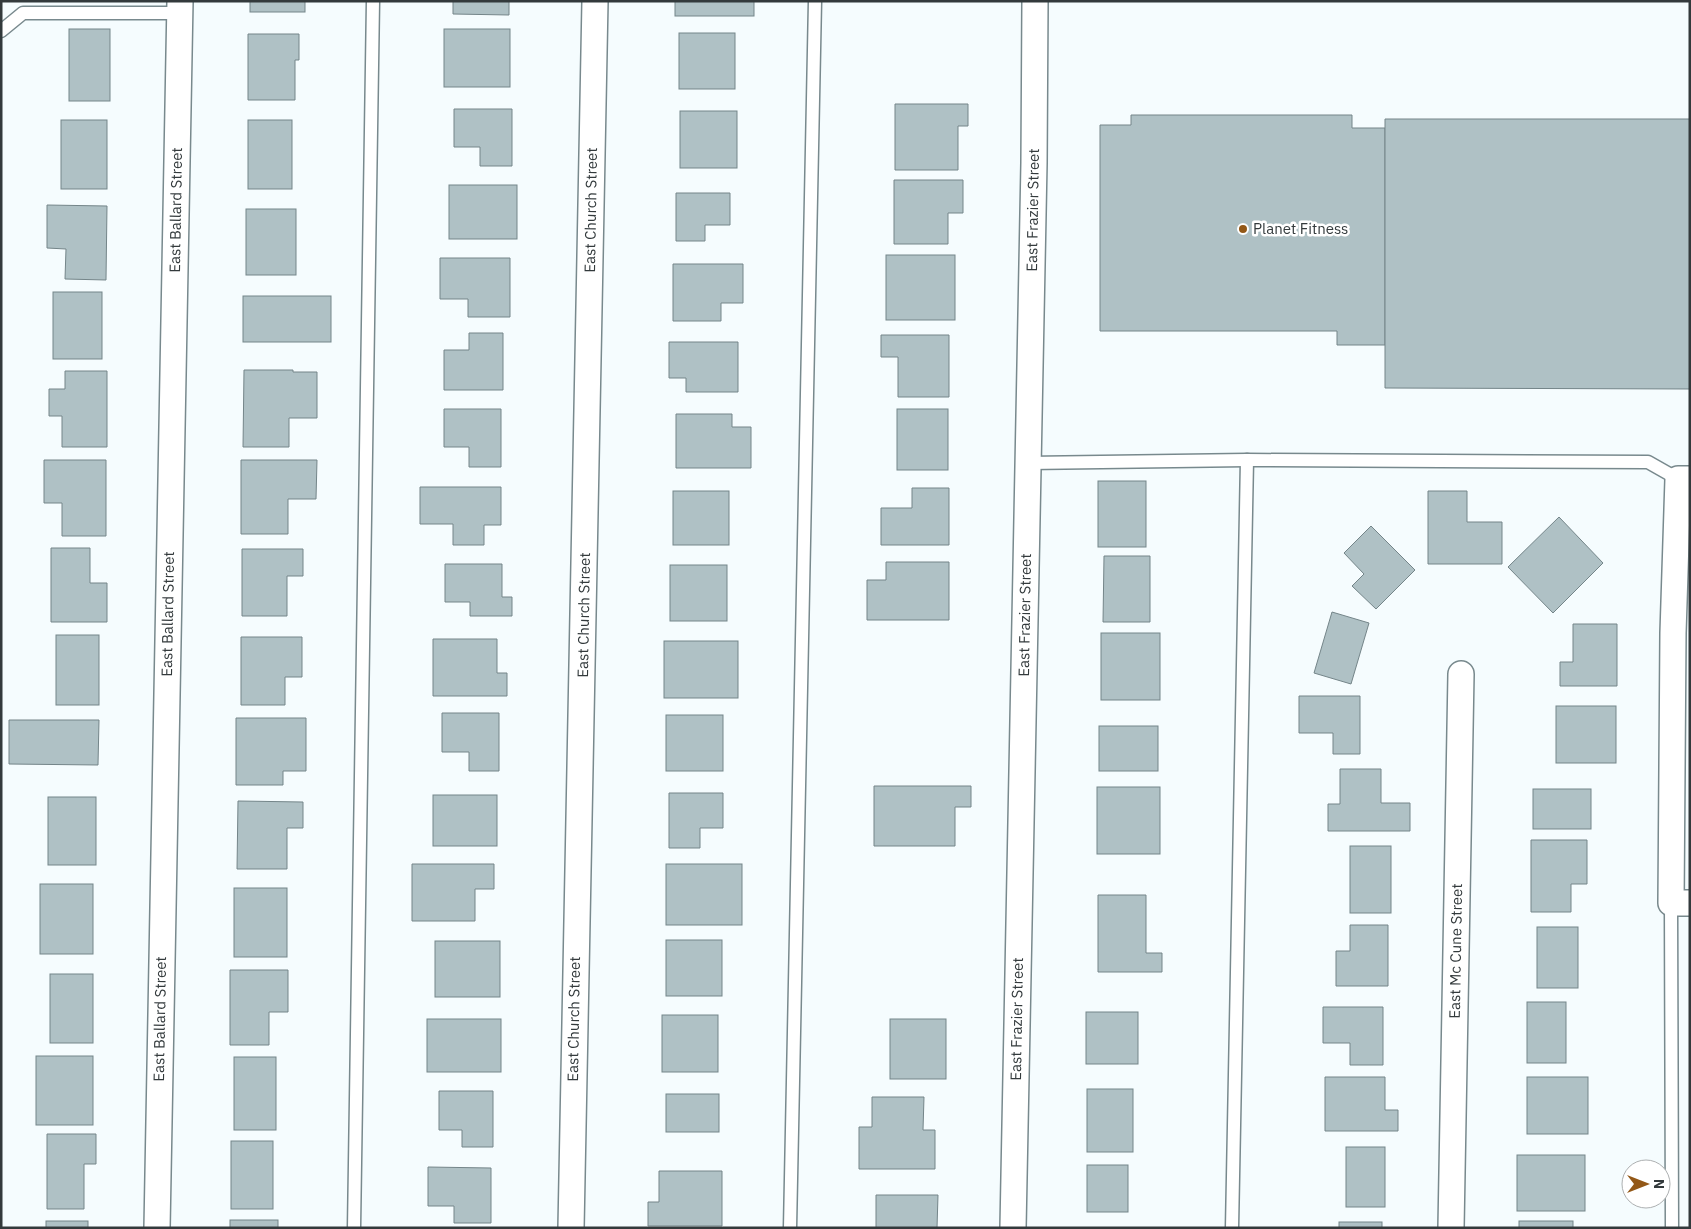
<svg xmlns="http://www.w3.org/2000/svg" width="1691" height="1229" font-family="'IBM Plex Sans',sans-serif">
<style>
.building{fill:#afc1c5;stroke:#748589}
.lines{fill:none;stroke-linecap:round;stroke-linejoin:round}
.lane-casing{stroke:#78898d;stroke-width:15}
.street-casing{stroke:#78898d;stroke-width:28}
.lane{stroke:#fff;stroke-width:12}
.street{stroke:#fff;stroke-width:25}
.poi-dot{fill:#935817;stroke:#fff;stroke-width:2}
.labels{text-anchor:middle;stroke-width:5;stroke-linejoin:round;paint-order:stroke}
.street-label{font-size:15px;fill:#333a3c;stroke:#fff}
.poi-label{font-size:15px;fill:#333a3c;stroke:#fff;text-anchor:start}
</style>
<rect width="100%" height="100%" fill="#f5fcfe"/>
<g class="building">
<rect x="250" y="1" width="55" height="11"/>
<path d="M453,1h56v14l-56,-1z"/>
<rect x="675" y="1" width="79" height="15"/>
<rect x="69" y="29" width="41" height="72"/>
<rect x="444" y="29" width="66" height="58"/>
<rect x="679" y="33" width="56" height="56"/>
<path d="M248,34h51v26h-4v40h-47z"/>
<path d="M895,104h73v22h-10v44h-63z"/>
<path d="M454,109h58v57h-32v-19h-26z"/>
<rect x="680" y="111" width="57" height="57"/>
<path d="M1131,115h221v13h33v217h-48v-14h-237v-206h31z"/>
<path d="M1385,119h305v270l-305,-1z"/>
<rect x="61" y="120" width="46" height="69"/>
<rect x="248" y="120" width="44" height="69"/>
<path d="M894,180h69v33h-15v31h-54z"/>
<rect x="449" y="185" width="68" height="54"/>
<path d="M676,193h54v32h-25v16h-29z"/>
<path d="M47,205l60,1 -1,74 -41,-1 1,-30 -19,-1z"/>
<rect x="246" y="209" width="50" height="66"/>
<rect x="886" y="255" width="69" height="65"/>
<path d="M440,258h70v59h-42v-18h-28z"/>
<path d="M673,264h70v39h-22v18h-48z"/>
<rect x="53" y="292" width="49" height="67"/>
<rect x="243" y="296" width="88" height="46"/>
<path d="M469,333h34v57h-59v-40h25z"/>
<path d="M881,335h68v62h-51v-40h-17z"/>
<path d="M669,342h69v50h-52v-14h-17z"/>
<path d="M244,370h49v2h24v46h-28v29h-46z"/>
<path d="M65,371h42v76h-45v-31h-13v-27h16z"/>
<path d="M444,409h57v58h-32v-20h-25z"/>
<rect x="897" y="409" width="51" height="61"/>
<path d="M676,414h56v13h19v41h-75z"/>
<path d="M44,460h62v76h-44v-33h-18z"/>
<path d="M241,460h76l-1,39h-28v35h-47z"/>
<rect x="1098" y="481" width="48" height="66"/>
<path d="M420,487h81v38h-17v20h-31v-21h-33z"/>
<path d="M912,488h37v57h-68v-37h31z"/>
<rect x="673" y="491" width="56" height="54"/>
<path d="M1428,491h39v31h35v42h-74z"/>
<path d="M1559,517l44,46 -50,50 -45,-46z"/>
<path d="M1371,526l44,44 -39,39 -24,-23 12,-12 -20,-21z"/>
<path d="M51,548h39v35h17v39h-56z"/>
<path d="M242,549h61v27h-16v40h-45z"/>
<path d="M1104,556h46v66h-47z"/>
<path d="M886,562h63v58h-82v-40h19z"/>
<path d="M445,564h57v33h10v19h-42v-14h-25z"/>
<rect x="670" y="565" width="57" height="56"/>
<path d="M1332,612l37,11 -18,61 -37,-11z"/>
<path d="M1573,624h44v62h-57v-24h13z"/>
<rect x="1101" y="633" width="59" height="67"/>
<rect x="56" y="635" width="43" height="70"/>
<path d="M241,637h61v40h-17v28h-44z"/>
<path d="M433,639h64v34h10v23h-74z"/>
<rect x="664" y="641" width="74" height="57"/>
<path d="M1299,696h61v58h-27v-21h-34z"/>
<rect x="1556" y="706" width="60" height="57"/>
<path d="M442,713h57v58h-30v-19h-27z"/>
<rect x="666" y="715" width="57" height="56"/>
<path d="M236,718h70v53h-23v14h-47z"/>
<path d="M9,720h90l-1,45 -89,-1z"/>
<rect x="1099" y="726" width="59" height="45"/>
<path d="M1340,769h41v34h29v28h-82v-27h12z"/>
<path d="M874,786h97v21h-16v39h-81z"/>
<rect x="1097" y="787" width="63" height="67"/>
<rect x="1533" y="789" width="58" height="40"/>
<path d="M669,793h54v35h-23v20h-31z"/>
<rect x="433" y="795" width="64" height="51"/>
<rect x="48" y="797" width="48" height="68"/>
<path d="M238,801l65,1v26h-16v41h-50z"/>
<path d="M1531,840h56v44h-16v28h-40z"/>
<rect x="1350" y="846" width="41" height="67"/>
<path d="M412,864h82v25h-19v32h-63z"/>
<rect x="666" y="864" width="76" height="61"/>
<rect x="40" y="884" width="53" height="70"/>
<rect x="234" y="888" width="53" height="69"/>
<path d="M1098,895h48v58h16v19h-64z"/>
<path d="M1350,925h38v61h-52v-35h14z"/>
<rect x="1537" y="927" width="41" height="61"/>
<rect x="666" y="940" width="56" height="56"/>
<rect x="435" y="941" width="65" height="56"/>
<path d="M230,970h58v42h-19v33h-39z"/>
<rect x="50" y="974" width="43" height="69"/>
<rect x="1527" y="1002" width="39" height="61"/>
<path d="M1323,1007h60v58h-33v-22h-27z"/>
<rect x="1086" y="1012" width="52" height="52"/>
<rect x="662" y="1015" width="56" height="57"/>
<rect x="427" y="1019" width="74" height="53"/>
<rect x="890" y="1019" width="56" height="60"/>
<rect x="36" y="1056" width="57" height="69"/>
<rect x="234" y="1057" width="42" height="73"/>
<path d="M1325,1077h60v33h13v21h-73z"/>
<rect x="1527" y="1077" width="61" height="57"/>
<rect x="1087" y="1089" width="46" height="63"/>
<path d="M439,1091h54v56h-31v-17h-23z"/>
<rect x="666" y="1094" width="53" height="38"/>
<path d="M872,1097h52l-1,33h12v39h-76v-42h13z"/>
<path d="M47,1134h49v30h-12v45h-37z"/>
<rect x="231" y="1141" width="42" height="68"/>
<rect x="1346" y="1147" width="39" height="60"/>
<rect x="1517" y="1155" width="68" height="56"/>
<rect x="1087" y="1165" width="41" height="47"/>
<path d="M428,1167l63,1v55h-37v-17h-26z"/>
<path d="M659,1171h63v55h-74v-24h11z"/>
<path d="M876,1195h62l-1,33h-61z"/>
<rect x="230" y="1220" width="48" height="8"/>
<rect x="46" y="1221" width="42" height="7"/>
<rect x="1519" y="1221" width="54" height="7"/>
<rect x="1339" y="1222" width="43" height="6"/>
</g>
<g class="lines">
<g class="lane-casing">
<g id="lane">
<path d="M1,31l22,-18h156"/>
<path d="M1028,463l219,-3 401,2 30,17"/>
<path d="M1671,903l1,325"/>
<path d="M354,1228l19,-1227"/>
<path d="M790,1228l25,-1227"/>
<path d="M1232,1228l15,-768"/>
</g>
</g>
<g class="street-casing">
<g id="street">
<path d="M1690,479h-12l-5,154 -2,270h19"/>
<path d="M157,1228l23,-1227"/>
<path d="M571,1228l24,-1227"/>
<path d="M1013,1228l21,-1065 1,-162"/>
<path d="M1451,1228l10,-554"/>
</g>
</g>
<use href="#lane" class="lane"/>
<use href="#street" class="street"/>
</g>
<circle class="poi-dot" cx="1243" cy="229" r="5"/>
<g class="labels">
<g class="street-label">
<text transform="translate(176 210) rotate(-89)" y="5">East Ballard Street</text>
<text transform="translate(591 210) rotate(-89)" y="5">East Church Street</text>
<text transform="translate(1033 210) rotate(-89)" y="5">East Frazier Street</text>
<text transform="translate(168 614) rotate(-89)" y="5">East Ballard Street</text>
<text transform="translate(584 615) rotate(-89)" y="5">East Church Street</text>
<text transform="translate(1025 615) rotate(-89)" y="5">East Frazier Street</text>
<text transform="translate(1456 951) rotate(-89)" y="5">East Mc Cune Street</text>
<text transform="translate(160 1019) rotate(-89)" y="5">East Ballard Street</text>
<text transform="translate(574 1019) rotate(-89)" y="5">East Church Street</text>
<text transform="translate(1017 1019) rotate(-89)" y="5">East Frazier Street</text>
</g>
<g class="poi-label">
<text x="1253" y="234">Planet Fitness</text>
</g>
</g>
<rect width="1691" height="1229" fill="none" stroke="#333a3c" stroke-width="5"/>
<g transform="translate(1646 1184) rotate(90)"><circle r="24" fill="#ffffff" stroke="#adb0b1"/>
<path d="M0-4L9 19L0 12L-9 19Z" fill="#935817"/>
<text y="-8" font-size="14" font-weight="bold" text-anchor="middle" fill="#333a3c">N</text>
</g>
</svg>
